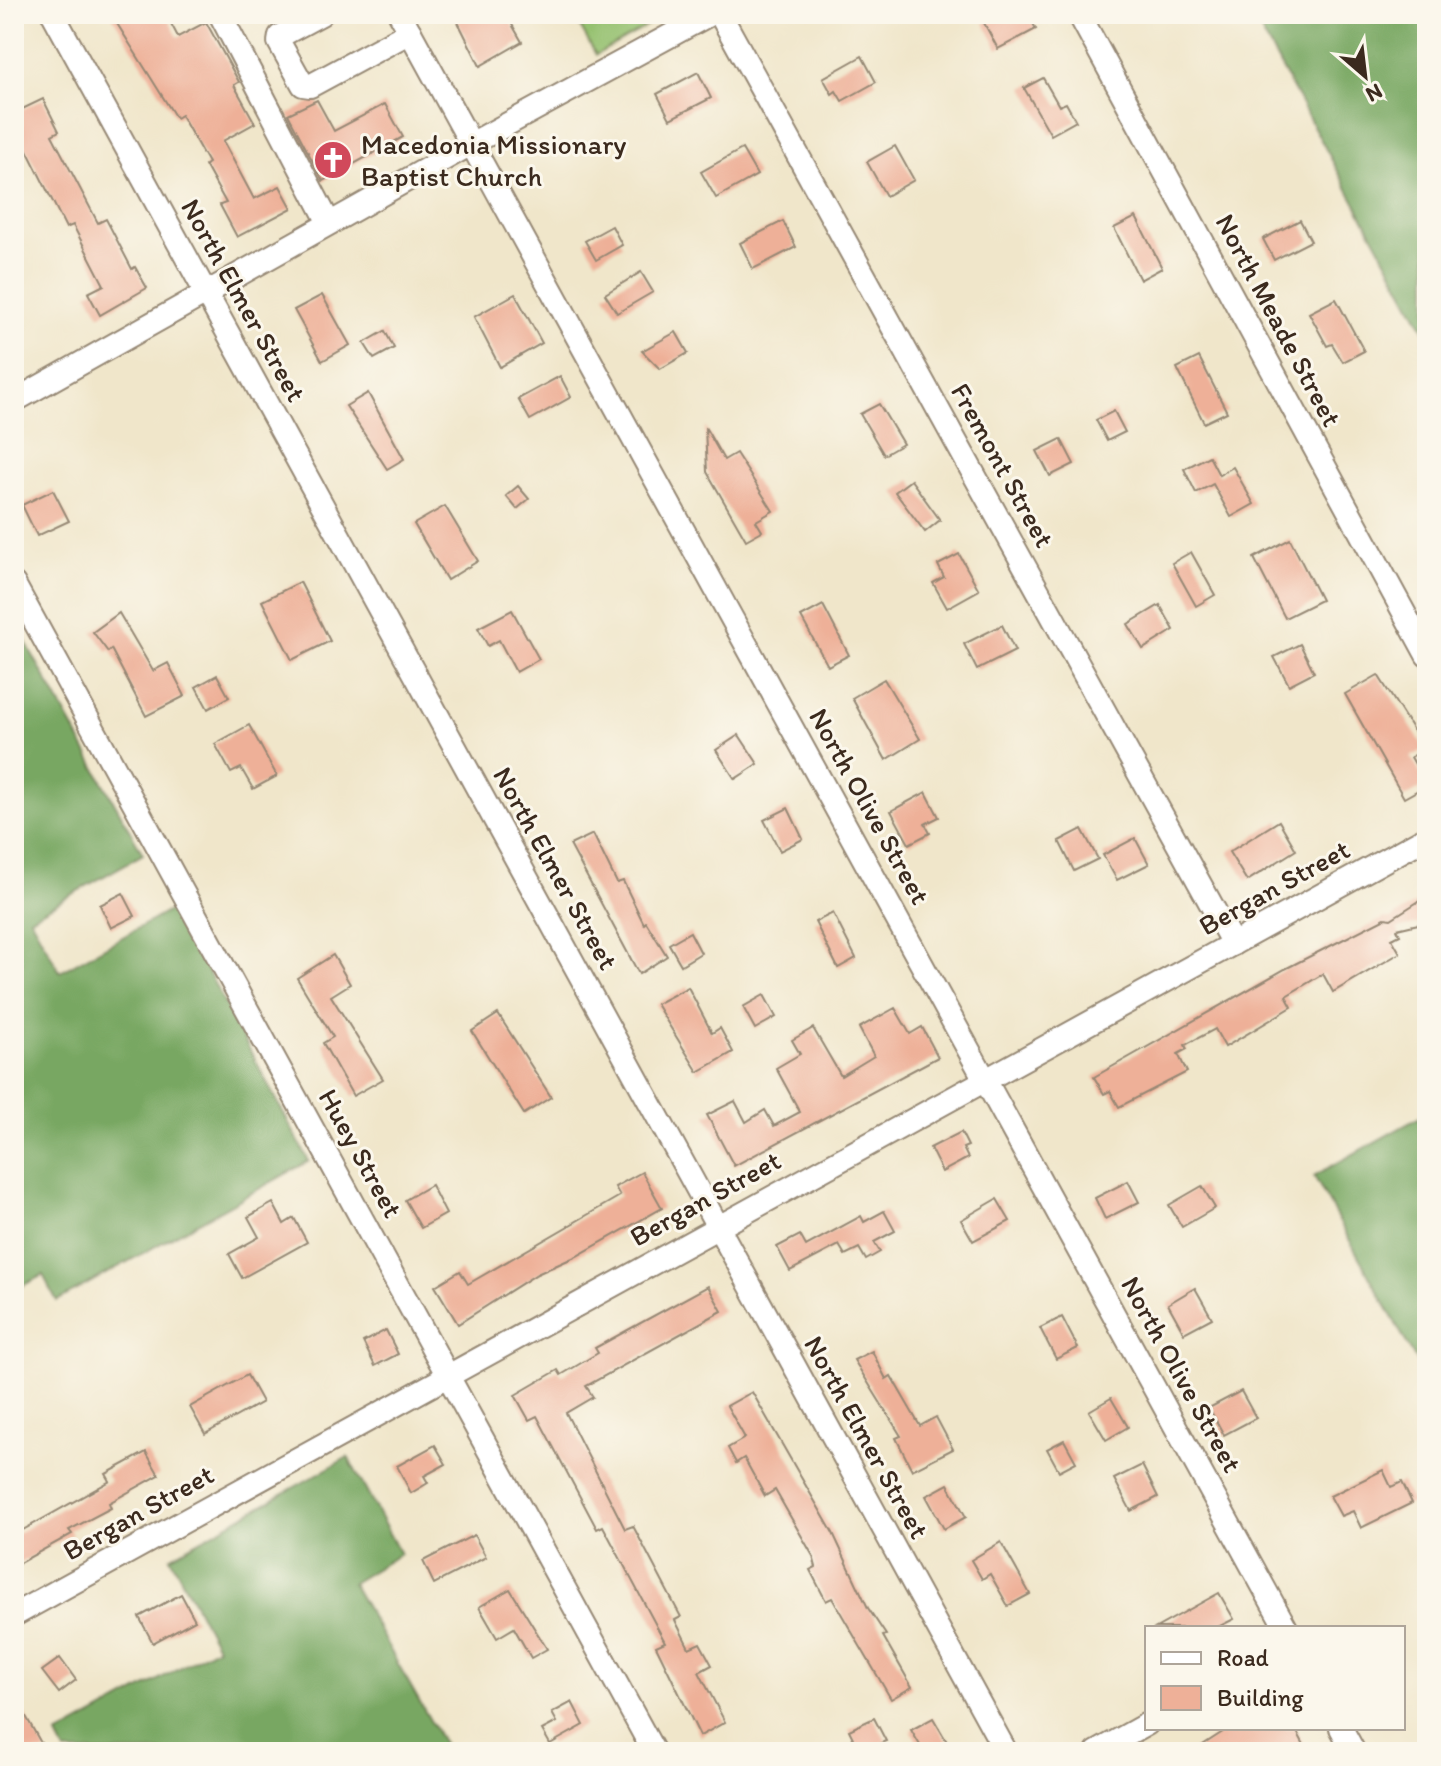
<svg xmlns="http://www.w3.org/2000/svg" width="1441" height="1766" font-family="Itim,sans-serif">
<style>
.green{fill:#95c16f;stroke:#687646;stroke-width:2}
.forest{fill:#78a762;stroke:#5a6840;stroke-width:2}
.building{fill:#eeb098}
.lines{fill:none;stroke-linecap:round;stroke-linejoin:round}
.minor-casing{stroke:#968874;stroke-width:26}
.minor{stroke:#fff;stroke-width:22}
.labels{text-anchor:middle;stroke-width:6;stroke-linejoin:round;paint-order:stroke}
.poi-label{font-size:28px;fill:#3b2a1e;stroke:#fbf7ec;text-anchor:start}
.street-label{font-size:28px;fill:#3b2a1e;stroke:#fbf7ec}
</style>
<rect width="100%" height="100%" fill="#fbf7ec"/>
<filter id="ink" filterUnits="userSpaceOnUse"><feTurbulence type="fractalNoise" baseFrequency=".0125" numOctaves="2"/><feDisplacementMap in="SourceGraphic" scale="16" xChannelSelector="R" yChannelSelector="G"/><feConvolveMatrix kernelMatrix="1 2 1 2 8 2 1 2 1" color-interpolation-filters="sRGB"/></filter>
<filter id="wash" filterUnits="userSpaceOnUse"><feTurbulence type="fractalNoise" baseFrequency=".006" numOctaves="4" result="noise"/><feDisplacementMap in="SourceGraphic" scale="32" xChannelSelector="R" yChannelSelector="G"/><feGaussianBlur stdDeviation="1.8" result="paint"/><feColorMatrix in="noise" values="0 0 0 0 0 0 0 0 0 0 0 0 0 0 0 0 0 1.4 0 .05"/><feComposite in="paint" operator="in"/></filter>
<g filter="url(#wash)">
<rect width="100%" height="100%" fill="#f0e6ca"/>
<path class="green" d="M573,14h95l-72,41z"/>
<g class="forest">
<path d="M1252,14h175v320z"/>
<path d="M14,621l129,233 -113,64 30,54 114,-64 135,253 -252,140 -14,-26 -29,15z"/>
<path d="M1427,1113v267l-113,-204z"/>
<path d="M348,1457l52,97 -48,29 96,169h-383l-8,-16 160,-89 -47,-90z"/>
</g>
<g id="blocks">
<g class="building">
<path d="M111,14h55l12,23 28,-15 33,60 -5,3 21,38 -32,18 31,58 26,-13 12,22 -55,29 -17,-32 6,-2 -21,-38 3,-2 -27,-48 -5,3z"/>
<path d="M454,14h52l16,28 -42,24z"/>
<path d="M1001,14h27l8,15 -38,20 -14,-26z"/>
<path d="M862,56l14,26 -34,19 -6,-10 -4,3 -9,-16z"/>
<path d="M698,72l13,26 -41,21 -13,-25z"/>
<path d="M1043,78l16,28 7,-3 10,18 -25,14 -27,-47z"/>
<path d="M43,99l16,32 -7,4 46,88 8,-4 26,50 3,-2 12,21 -47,27 -12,-22 16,-8 -31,-60 -7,3 -45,-90 -7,3v-28z"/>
<path d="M317,100l17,31 51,-27 18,33 -80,44 -35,-67z"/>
<path d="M895,146l19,34 -28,16 -19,-34z"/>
<path d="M742,149l15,26 -41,23 -15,-26z"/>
<path d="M1136,217l26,51 -22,12 -26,-52z"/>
<path d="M1300,220l11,21 -37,19 -11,-21z"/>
<path d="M783,221l13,26 -43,22 -13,-26z"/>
<path d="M612,226l10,19 -26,15 -11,-19z"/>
<path d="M641,272l12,20 -36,21 -12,-19z"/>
<path d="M515,294l27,49 -42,24 -26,-50z"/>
<path d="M322,295l28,50 -28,16 -28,-51z"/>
<path d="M1336,299l28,52 -21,11 -11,-18 -5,2 -18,-33z"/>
<path d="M385,331l9,17 -20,11 -10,-16z"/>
<path d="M676,332l12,21 -28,16 -18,-18z"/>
<path d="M1199,357l28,55 -23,11 -27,-55z"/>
<path d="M560,376l11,21 -41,23 -12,-21z"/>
<path d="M368,393l36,66 -17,10 -41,-63z"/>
<path d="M879,404l24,40 -19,11 -24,-41z"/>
<path d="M1114,411l11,21 -18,9 -11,-21z"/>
<path d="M705,427l19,33 12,-7 37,58 -17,10 6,10 -16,9 -39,-68z"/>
<path d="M1061,439l13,25 -24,12 -13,-25z"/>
<path d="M1209,456l10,19 14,-8 21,37 -23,13 -18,-33 -17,9 -12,-24z"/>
<path d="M911,480l29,40 -15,12 -30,-40z"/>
<path d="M518,486l11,13 -12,10 -11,-13z"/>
<path d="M53,490l16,31 -32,15 -15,-31z"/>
<path d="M445,506l33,55 -31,19 -33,-56z"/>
<path d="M1290,539l31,61 -36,18 -31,-60z"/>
<path d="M1191,552l24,43 -19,11 -24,-43z"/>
<path d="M959,554l20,36 -32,18 -14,-25 11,-6 -6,-12z"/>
<path d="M300,582l30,59 -38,19 -30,-59z"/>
<path d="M823,605l26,50 -21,11 -27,-49z"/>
<path d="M1160,605l14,25 -31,19 -15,-25z"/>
<path d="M512,610l27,49 -23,13 -17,-32 -11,6 -10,-18z"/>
<path d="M119,613l34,58 15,-8 17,33 -39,20 -35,-67 -3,3 -15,-20z"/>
<path d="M1002,625l13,26 -38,19 -13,-26z"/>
<path d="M1300,644l14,28 -25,13 -15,-28z"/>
<path d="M217,675l12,22 -21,12 -12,-22z"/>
<path d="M1378,675l47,74 -14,8 16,28 -23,13 -59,-104z"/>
<path d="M884,679l36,60 -34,21 -34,-62z"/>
<path d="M249,725l28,51 -24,13 -12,-21 -10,5 -16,-29z"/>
<path d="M739,735l19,29 -23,15 -19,-29z"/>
<path d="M926,792l13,25 -14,7 5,9 -21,11 -18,-33z"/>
<path d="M788,808l15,31 -23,12 -16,-31z"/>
<path d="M1279,821l17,29 -49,31 -18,-29z"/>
<path d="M1082,829l16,30 -24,12 -15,-30z"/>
<path d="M593,834l24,49 6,-2 21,43 2,-2 21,34 -28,18 -69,-129z"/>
<path d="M1135,838l14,26 -32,16 -14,-25z"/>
<path d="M123,893l12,23 -24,12 -11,-23z"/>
<path d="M1427,896v26l-30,7 3,6 -8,4 8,14 -67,39 -10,-18 -37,22 6,11 -67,40 -10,-18 -30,16 2,4 -9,5 9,18 -68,35 -9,-16 -6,3 -10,-17 191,-108 100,-51 6,1z"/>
<path d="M833,913l23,45 -18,10 -23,-46z"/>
<path d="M690,932l11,21 -20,12 -12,-21z"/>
<path d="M333,955l17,29 -19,12 52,83 -30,17 -30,-53 10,-6 -36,-59z"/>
<path d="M688,987l24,46 8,-5 13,24 -35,20 -42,-68z"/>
<path d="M764,995l12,22 -21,12 -12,-22z"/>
<path d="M895,1008l15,26 12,-7 16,30 -204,109 -27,-51 28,-14 11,21 19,-12 9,16 26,-14 -24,-44 24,-14 -8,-14 21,-12 28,48 33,-20 -15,-28z"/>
<path d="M498,1014l53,83 -27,17 -52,-83z"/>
<path d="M961,1132l7,14 -5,2 5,10 -26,14 -12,-24z"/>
<path d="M642,1172l20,36 -85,48 -40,18 -79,50 -23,-38 25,-15 8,13 152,-88 -5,-9z"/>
<path d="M1128,1181l11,21 -34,17 -10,-21z"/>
<path d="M431,1185l15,29 -25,14 -16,-28z"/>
<path d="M1202,1186l13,22 -33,19 -13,-22z"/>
<path d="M997,1199l13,22 -37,20 -12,-21z"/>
<path d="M273,1203l11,21 10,-6 13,24 -65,36 -13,-24 30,-17 -11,-20z"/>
<path d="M884,1211l11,20 -21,11 6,10 -14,8 -7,-12 -14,7 -6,-10 -49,26 -13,-24 23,-12 6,11 55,-30 3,6z"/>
<path d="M708,1286l14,25 -136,75 7,11 -27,16 59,116 8,-3 48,91 -6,3 14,28 11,-5 12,22 -13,7 26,50 -25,14 -44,-90 9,-4 -62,-116 -6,3 -60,-113 -8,4 -14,-25 43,-25 3,5 37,-22 -3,-5z"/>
<path d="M1195,1288l17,30 -28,15 -16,-29z"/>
<path d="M1062,1317l16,31 -22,11 -16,-31z"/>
<path d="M386,1330l12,24 -23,12 -12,-24z"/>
<path d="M872,1351l14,28 5,-3 29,50 16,-9 17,32 -41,21 -16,-32 5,-2 -47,-76z"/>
<path d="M247,1375l15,27 -57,32 -15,-27z"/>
<path d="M1241,1391l15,27 -32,17 -15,-27z"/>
<path d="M752,1392l81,141 35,75 18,27 -3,1 29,51 -21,12 -59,-101 -6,3 -16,-31 6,-3 -3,-11 -38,-66 -10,6 -21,-38 -8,5 -8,-15 17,-10 -18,-32z"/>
<path d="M1111,1398l17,29 -22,13 -17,-29z"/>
<path d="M1064,1440l12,22 -17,9 -12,-22z"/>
<path d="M435,1445l11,19 -22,12 4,7 -17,10 -14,-27z"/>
<path d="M146,1452l13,23 -50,28 2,5 -42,22 3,4 -58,32v-31l96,-54 -4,-7z"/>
<path d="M1142,1465l16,32 -27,14 -17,-32z"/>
<path d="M1383,1470l8,17 11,-5 10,21 -51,25 -8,-17 -12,5 -11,-20z"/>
<path d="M948,1484l18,33 -22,12 -18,-33z"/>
<path d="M474,1535l12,22 -52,27 -11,-23z"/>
<path d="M1001,1542l29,52 -22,12 -18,-32 -8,5 -11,-19z"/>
<path d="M510,1589l37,60 -16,9 -17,-30 -17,10 -18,-31z"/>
<path d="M1219,1593l15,26 -18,9h-60z"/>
<path d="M181,1594l14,26 -42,23 -14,-26z"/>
<path d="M60,1658l16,22 -17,13 -17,-22z"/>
<path d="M14,1695l32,57h-32z"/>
<path d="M572,1702l12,23 -34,19 -8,-14 15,-8 -5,-9z"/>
<path d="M874,1718l12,23 -26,11 -11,-22z"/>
<path d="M933,1718l20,34h-29l-13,-22z"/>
<path d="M1229,1728h66l13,24h-116z"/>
</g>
</g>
</g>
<g filter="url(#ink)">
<use href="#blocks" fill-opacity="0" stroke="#968874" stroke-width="2"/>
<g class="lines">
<g class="minor-casing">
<g id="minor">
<path d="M53,14l953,1738"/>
<path d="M220,14l109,209"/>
<path d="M321,14l-41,22 -1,6 24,43 7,1 100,-54"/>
<path d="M400,14l886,1614"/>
<path d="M720,14l513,930"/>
<path d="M1079,14l348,641"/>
<path d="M14,401l457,-257 239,-130"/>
<path d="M14,584l640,1168"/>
<path d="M14,1615l1413,-778"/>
<path d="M1341,1728l13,24"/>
<path d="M1097,1752l50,-28"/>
</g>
</g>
<use href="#minor" class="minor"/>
</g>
</g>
<defs>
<g id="church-disc" transform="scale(2)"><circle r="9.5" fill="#d1495b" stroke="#fbf7ec"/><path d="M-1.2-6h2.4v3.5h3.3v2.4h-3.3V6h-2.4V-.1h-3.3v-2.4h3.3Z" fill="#fff"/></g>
</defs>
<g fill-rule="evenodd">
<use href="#church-disc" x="333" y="160"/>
</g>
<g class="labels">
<g class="poi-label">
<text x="361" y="154">Macedonia Missionary<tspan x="361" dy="32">Baptist Church</tspan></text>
</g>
<g class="street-label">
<text transform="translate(244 300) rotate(61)" y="10">North Elmer Street</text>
<text transform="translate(1279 320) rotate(62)" y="10">North Meade Street</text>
<text transform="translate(1003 465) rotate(61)" y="10">Fremont Street</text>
<text transform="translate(870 806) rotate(61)" y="10">North Olive Street</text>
<text transform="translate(556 868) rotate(61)" y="10">North Elmer Street</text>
<text transform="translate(1274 887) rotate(-29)" y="10">Bergan Street</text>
<text transform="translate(361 1153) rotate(61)" y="10">Huey Street</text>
<text transform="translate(705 1198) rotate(-29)" y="10">Bergan Street</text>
<text transform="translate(1182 1374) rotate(61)" y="10">North Olive Street</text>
<text transform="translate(867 1437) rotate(61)" y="10">North Elmer Street</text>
<text transform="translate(138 1512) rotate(-29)" y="10">Bergan Street</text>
</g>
</g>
<rect width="1441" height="1766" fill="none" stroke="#fbf7ec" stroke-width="48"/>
<rect x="1145" y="1626" width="260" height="104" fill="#fbf7ec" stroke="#aea59a" stroke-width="2"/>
<rect x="1161" y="1652" width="40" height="12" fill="#ffffff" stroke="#aea59a" stroke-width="2"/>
<text x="1217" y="1666" font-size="24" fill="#3b2a1e">Road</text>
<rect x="1161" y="1686" width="40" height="24" fill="#eeb098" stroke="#aea59a" stroke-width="2"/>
<text x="1217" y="1706" font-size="24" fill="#3b2a1e">Building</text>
<g transform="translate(1365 76) rotate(152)" stroke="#fbf7ec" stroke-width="6" paint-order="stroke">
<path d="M0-6L14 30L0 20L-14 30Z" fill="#3b2a1e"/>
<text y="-12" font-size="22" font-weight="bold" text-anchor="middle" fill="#3b2a1e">N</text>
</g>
</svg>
